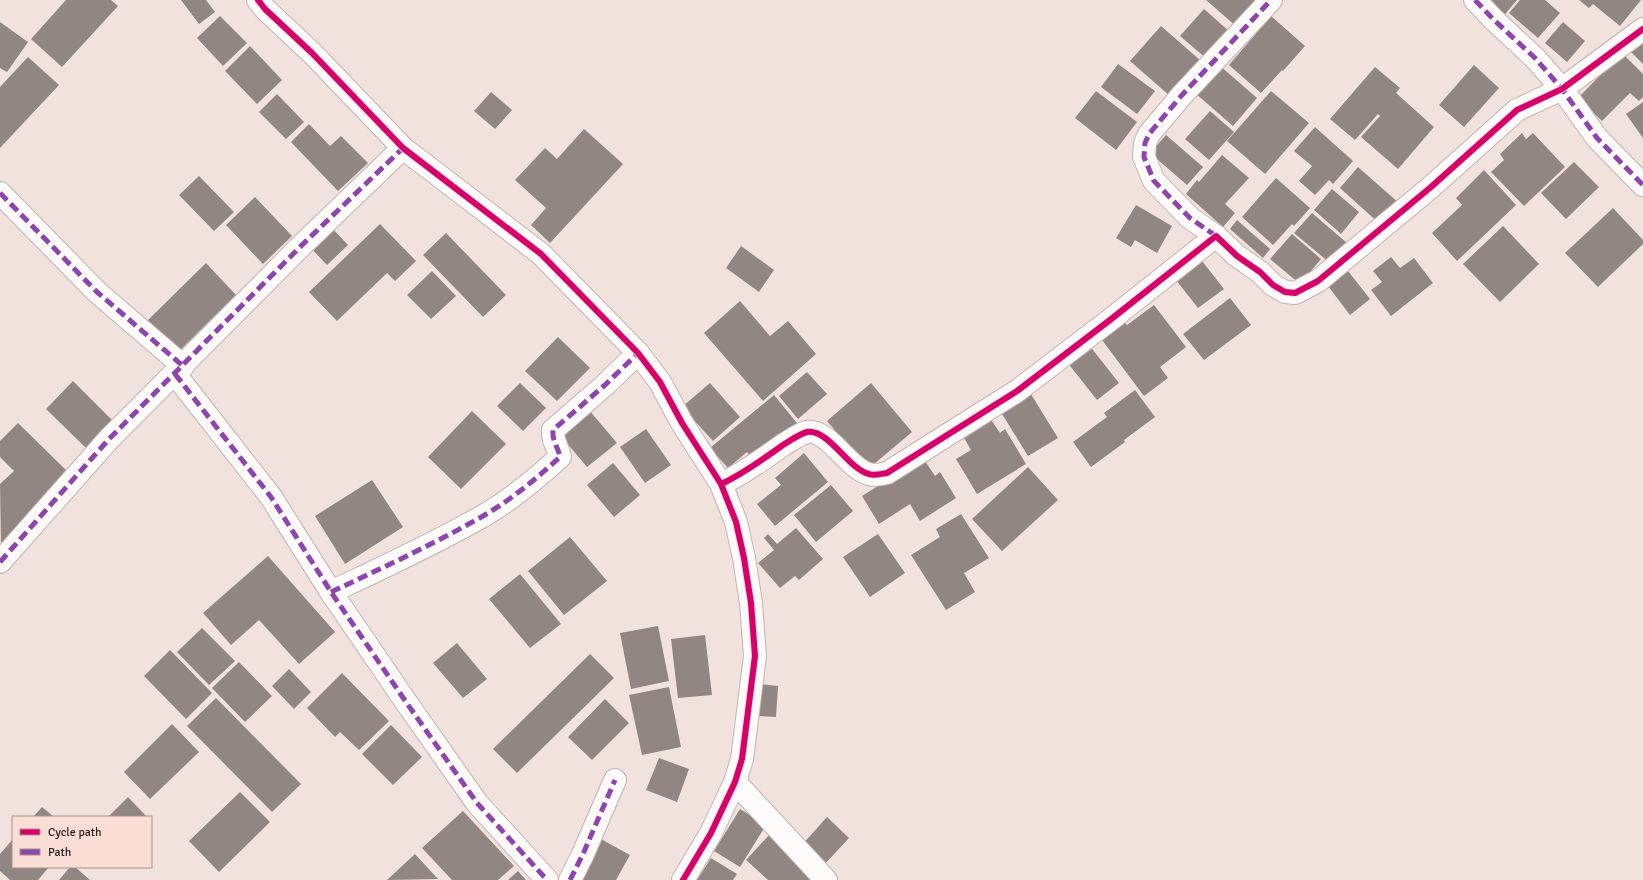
<svg xmlns="http://www.w3.org/2000/svg" width="1643" height="880" font-family="Signika,sans-serif">
<style>
.building{fill:#918682}
.lines{fill:none;stroke-linecap:round;stroke-linejoin:round}
.minor-casing{stroke:#c0b4b0;stroke-width:24}
.minor{stroke:#fdfbfa;stroke-width:22}
.quiet{stroke:#8e44ad;stroke-width:5;stroke-dasharray:10 5;stroke-linecap:butt}
.cycleway-casing{stroke:#faddd5;stroke-width:8}
.cycleway{stroke:#d6006c;stroke-width:6}
</style>
<rect width="100%" height="100%" fill="#f2e2dd"/>
<g class="building">
<path d="M66,0h45l7,6 -56,61 -31,-28z"/>
<path d="M181,0h25l9,12 -16,12z"/>
<path d="M1206,0h55l-24,27z"/>
<path d="M1477,0h40l-17,20z"/>
<path d="M1520,0h25l15,13 -22,25 -29,-25z"/>
<path d="M1579,0h62l-21,26 -27,-22 -4,4z"/>
<path d="M1204,9l26,23 -23,27 -27,-23z"/>
<path d="M220,16l27,27 -24,23 -26,-28z"/>
<path d="M1271,16l34,30 -22,25 -1,-1 -21,23 -32,-28z"/>
<path d="M0,22l28,20 -21,30 -7,-4z"/>
<path d="M1563,22l22,19 -18,21 -22,-19z"/>
<path d="M1161,26l40,35 -31,35 -40,-35z"/>
<path d="M1643,35v29l-15,-15z"/>
<path d="M250,46l32,34 -25,24 -32,-33z"/>
<path d="M1622,53l21,21v23l-4,4 -9,-8 -28,28 -24,-23z"/>
<path d="M28,57l31,28 -59,63v-61z"/>
<path d="M1118,64l37,27 -18,23 -36,-27z"/>
<path d="M1219,65l38,33 -24,28 -38,-33z"/>
<path d="M1474,65l25,23 -35,39 -25,-22z"/>
<path d="M1375,67l25,21 -4,5 38,34 -36,42 -37,-32 19,-21 -2,-2 -23,26 -25,-21z"/>
<path d="M1096,91l41,31 -21,28 -41,-32z"/>
<path d="M1271,91l38,32 -44,51 -38,-33z"/>
<path d="M491,92l21,18 -17,19 -21,-18z"/>
<path d="M277,94l27,28 -18,17 -27,-27z"/>
<path d="M1643,102v36l-17,-24z"/>
<path d="M1210,111l24,21 -25,28 -24,-21z"/>
<path d="M309,124l21,22 11,-10 27,27 -30,28 -47,-49z"/>
<path d="M1315,127l38,34 -20,23 -4,-4 -14,15 -16,-14 13,-15 -18,-15z"/>
<path d="M584,129l39,35 -73,79 -19,-18 15,-17 -31,-28 30,-32 12,11z"/>
<path d="M1522,133l4,6 7,-6 32,34 -41,39 -33,-34 13,-12 -4,-6z"/>
<path d="M1166,135l37,32 -16,18 -37,-32z"/>
<path d="M1222,155l27,23 -24,26 10,9 -12,14 -37,-33 11,-14 2,2z"/>
<path d="M1574,162l25,25 -33,32 -25,-26z"/>
<path d="M1358,167l42,37 -19,21 -41,-37z"/>
<path d="M1484,170l32,35 -59,56 -25,-28 30,-28 -6,-7z"/>
<path d="M199,176l35,36 -20,19 -35,-36z"/>
<path d="M1276,178l34,30 -16,18 -2,-2 -19,21 -31,-28z"/>
<path d="M1332,189l27,23 -18,22 -27,-24z"/>
<path d="M255,197l37,39 -29,28 -37,-39z"/>
<path d="M1136,205l36,21 -15,27 -22,-13 -4,7 -15,-9z"/>
<path d="M1613,208l30,32v4l-45,43 -33,-34z"/>
<path d="M1312,213l35,30 -17,20 -36,-30z"/>
<path d="M1237,220l33,29 -7,9 -33,-29z"/>
<path d="M380,224l36,37 -21,20 -8,-8 -50,48 -28,-29z"/>
<path d="M330,226l18,19 -21,20 -18,-19z"/>
<path d="M1503,226l36,38 -39,38 -37,-38z"/>
<path d="M446,233l60,62 -23,22 -60,-62z"/>
<path d="M1292,234l29,25 -21,25 -30,-25z"/>
<path d="M741,246l33,24 -15,22 -33,-24z"/>
<path d="M1391,257l9,11 14,-10 19,25 -42,33 -20,-26 11,-8 -9,-11z"/>
<path d="M1202,261l22,28 -26,19 -22,-28z"/>
<path d="M206,263l30,32 -59,58 -31,-31z"/>
<path d="M432,271l24,25 -25,23 -24,-24z"/>
<path d="M1348,271l22,28 -20,16 -22,-29z"/>
<path d="M1230,298l21,27 -47,35 -21,-26z"/>
<path d="M740,301l30,35 18,-15 28,33 -53,47 -59,-68z"/>
<path d="M1154,305l32,42 -26,20 8,11 -24,18 -42,-56 23,-17 2,2z"/>
<path d="M558,337l32,31 -33,33 -32,-30z"/>
<path d="M1089,345l30,38 -22,17 -30,-38z"/>
<path d="M807,372l20,22 -29,25 -19,-23z"/>
<path d="M73,381l40,40 -27,27 -40,-39z"/>
<path d="M520,383l26,25 -23,23 -26,-25z"/>
<path d="M710,383l30,34 -27,24 -31,-34z"/>
<path d="M871,383l41,49 -44,37 -41,-48z"/>
<path d="M1135,390l20,27 -31,23 1,2 -34,25 -18,-25 34,-25 -3,-4z"/>
<path d="M1029,391l29,47 -30,18 -29,-47z"/>
<path d="M774,395l23,28 -43,37 -7,-8 -19,16 -18,-20z"/>
<path d="M589,410l28,33 -30,24 -27,-32z"/>
<path d="M472,411l34,33 -45,45 -33,-32z"/>
<path d="M986,412l14,21 5,-4 21,35 -49,30 -21,-35 15,-9 -12,-21z"/>
<path d="M18,423l52,51 -69,69 -1,-59 14,-13 -14,-14v-16z"/>
<path d="M646,429l25,36 -26,18 -25,-36z"/>
<path d="M804,453l24,29 -53,44 -18,-22 24,-19 -6,-7z"/>
<path d="M923,458l12,18 5,-4 16,26 -36,23 -10,-17 -31,20 -17,-28z"/>
<path d="M613,463l27,32 -26,22 -27,-32z"/>
<path d="M1028,467l30,33 -56,51 -30,-32z"/>
<path d="M372,480l31,47 -58,37 -30,-48z"/>
<path d="M831,485l22,26 -37,31 -22,-27z"/>
<path d="M961,514l28,44 -25,15 11,19 -29,18 -35,-55 29,-18 -4,-8z"/>
<path d="M796,528l27,31 -24,21 -4,-4 -15,12 -22,-25 16,-13 -10,-12 4,-4 9,10z"/>
<path d="M878,534l27,39 -35,24 -27,-40z"/>
<path d="M570,537l37,44 -43,34 -36,-44z"/>
<path d="M268,556l67,76 -36,32 -40,-44 -28,25 -28,-32z"/>
<path d="M520,574l41,50 -31,24 -41,-49z"/>
<path d="M658,626l11,55 -38,8 -11,-56z"/>
<path d="M202,628l33,33 -26,24 -32,-33z"/>
<path d="M705,635l7,60 -34,3 -7,-59z"/>
<path d="M457,643l30,36 -24,19 -30,-35z"/>
<path d="M170,650l42,43 -26,26 -42,-43z"/>
<path d="M590,654l24,24 -97,95 -24,-24z"/>
<path d="M239,662l33,34 -27,26 -33,-34z"/>
<path d="M289,669l22,23 -17,17 -22,-23z"/>
<path d="M342,673l47,48 -30,29 -19,-18 -5,5 -28,-29z"/>
<path d="M760,684l18,2 -2,31 -18,-1z"/>
<path d="M669,687l12,60 -39,8 -13,-60z"/>
<path d="M216,698l85,86 -29,28 -85,-86z"/>
<path d="M605,699l24,24 -37,37 -24,-23z"/>
<path d="M172,724l27,28 -49,47 -26,-27z"/>
<path d="M391,725l31,32 -29,28 -31,-31z"/>
<path d="M659,758l30,11 -12,33 -31,-12z"/>
<path d="M240,792l30,30 -51,50 -30,-31z"/>
<path d="M128,797l19,20h-39z"/>
<path d="M42,807l12,10h-21z"/>
<path d="M740,809l26,16 -26,42 -26,-16z"/>
<path d="M463,811l51,55 -16,14h-46l-30,-32z"/>
<path d="M827,817l22,21 -26,28 -22,-20z"/>
<path d="M770,834l51,46h-53l-22,-20z"/>
<path d="M599,838l31,17 -14,25h-40z"/>
<path d="M13,839v28h36l-11,13h-28l-10,-9v-17z"/>
<path d="M415,854l23,25 -51,1z"/>
<path d="M711,858l26,16 -4,6h-36z"/>
<path d="M70,867h5l15,13h-31z"/>
<path d="M518,871l8,9h-18z"/>
</g>
<g class="lines">
<g class="minor-casing">
<g id="minor">
<path d="M258,0l7,9 47,44 91,95 138,106 97,99 22,29 22,41 39,61 15,38 8,36 7,45 4,53 -13,103 -7,23 -24,51 -28,47"/>
<path d="M1475,0l18,19 42,39 27,31 35,49 46,47"/>
<path d="M0,193l97,99 86,74"/>
<path d="M1216,236l-26,-18 -36,-37 -10,-24 1,-14 4,-9 33,-39 89,-95"/>
<path d="M175,374l96,123 60,95 75,110 71,101 70,77"/>
<path d="M721,484c22,-10 42,-25 62,-39 7,-4 16,-11 24,-13 22,-3 41,37 62,42 6,2 12,0 18,-1l130,-82 93,-71 106,-84 21,20 23,16 13,13 12,7 10,1 23,-12 113,-94 86,-77 45,-21 81,-60"/>
<path d="M0,562l109,-123 194,-195 100,-96"/>
<path d="M331,592c51,-24 103,-48 152,-76 28,-16 54,-38 77,-59 -2,-11 -8,-15 -7,-27l52,-45 33,-32"/>
<path d="M735,782l91,98"/>
<path d="M570,880l13,-26 32,-74"/>
</g>
</g>
<use href="#minor" class="minor"/>
<g class="quiet">
<path d="M1475,0l18,19 42,39 27,31 35,49 46,47"/>
<path d="M0,193l97,99 86,74"/>
<path d="M1216,236l-26,-18 -36,-37 -10,-24 1,-14 4,-9 33,-39 89,-95"/>
<path d="M175,374l96,123 60,95 75,110 71,101 70,77"/>
<path d="M0,562l109,-123 194,-195 100,-96"/>
<path d="M331,592c51,-24 103,-48 152,-76 28,-16 54,-38 77,-59 -2,-11 -8,-15 -7,-27l52,-45 33,-32"/>
<path d="M570,880l13,-26 32,-74"/>
</g>
<g class="cycleway-casing">
<g id="cycleway">
<path d="M258,0l7,9 47,44 91,95 138,106 97,99 22,29 22,41 39,61 15,38 8,36 7,45 4,53 -13,103 -7,23 -24,51 -28,47"/>
<path d="M721,484c22,-10 42,-25 62,-39 7,-4 16,-11 24,-13 22,-3 41,37 62,42 6,2 12,0 18,-1l130,-82 93,-71 106,-84 21,20 23,16 13,13 12,7 10,1 23,-12 113,-94 86,-77 45,-21 81,-60"/>
</g>
</g>
<use href="#cycleway" class="cycleway"/>
</g>
<rect x="12" y="816" width="140" height="52" fill="#faddd5" stroke="#a6918b"/>
<rect x="20" y="829" width="20" height="6" fill="#d6006c" stroke="#a6918b"/>
<text x="48" y="836" font-size="12" fill="#291e1c">Cycle path</text>
<rect x="20" y="849" width="20" height="6" fill="#8e44ad" stroke="#a6918b"/>
<text x="48" y="856" font-size="12" fill="#291e1c">Path</text>
</svg>
